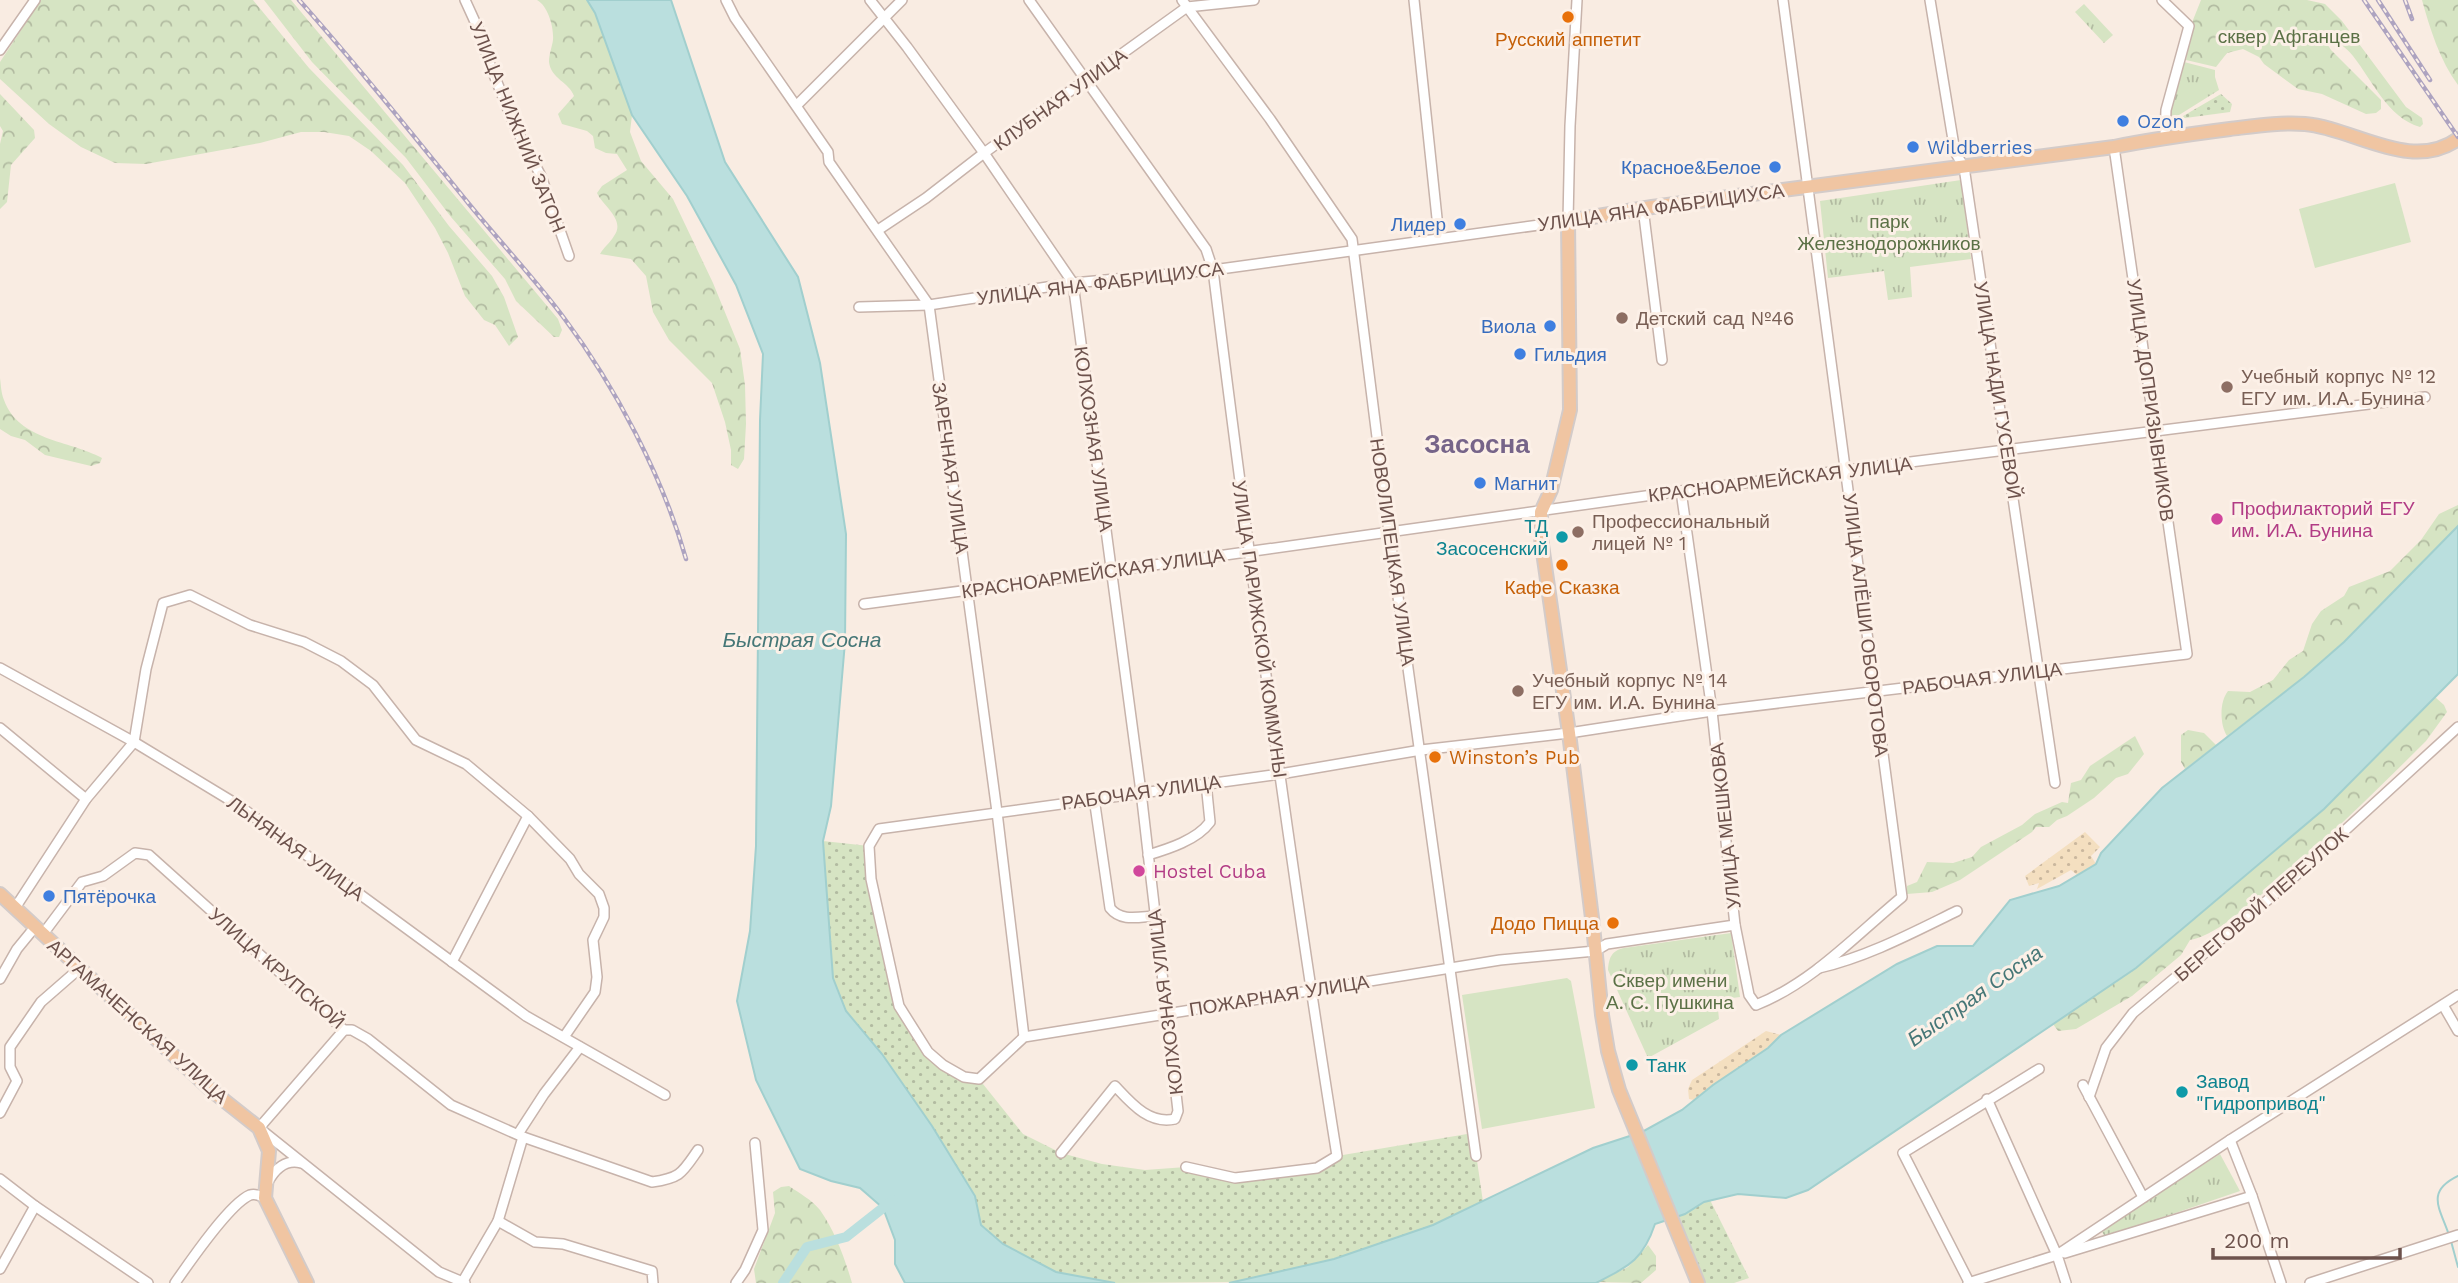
<svg xmlns="http://www.w3.org/2000/svg" width="2458" height="1283" font-family="'Work Sans',sans-serif">
<style>
.grass{fill:url(#grass-dots)}
.forest{fill:url(#forest-crowns)}
.sand{fill:url(#sand-dots)}
.park{fill:url(#park-tufts)}
.pitch{fill:#d6e4c3}
.water{fill:#badfde;stroke:#a1cfce;stroke-width:2}
.lines{fill:none;stroke-linecap:round;stroke-linejoin:round}
.stream{stroke:#a1cfce;stroke-width:2}
.river{stroke:#badfde;stroke-width:10}
.minor-casing{stroke:#c7b3ab;stroke-width:12}
.major-casing{stroke:#d3cbc9;stroke-width:16}
.minor{stroke:#fff;stroke-width:9}
.major{stroke:#f0c5a2;stroke-width:12}
.rail-casing{stroke:#ada3c0;stroke-width:4.5}
.rail{stroke:#fcf0e7;stroke-width:2;stroke-dasharray:5;stroke-linecap:butt}
.food-dot{fill:#e8710a;stroke:#fcf0e7;stroke-width:2.5}
.shop-dot{fill:#3f7fe0;stroke:#fcf0e7;stroke-width:2.5}
.education-dot{fill:#8d6e63;stroke:#fcf0e7;stroke-width:2.5}
.hotel-dot{fill:#d1479c;stroke:#fcf0e7;stroke-width:2.5}
.culture-dot{fill:#0f9aa8;stroke:#fcf0e7;stroke-width:2.5}
.labels{text-anchor:middle;stroke-width:6;stroke-linejoin:round;paint-order:stroke}
.park-label{font-size:19px;fill:#5b7146;stroke:#fcf0e7}
.food-label{font-size:19px;fill:#c56008;stroke:#fcf0e7}
.street-label{font-size:19px;fill:#6d524c;stroke:#fcf0e7}
.shop-label{font-size:19px;fill:#366cbe;stroke:#fcf0e7;text-anchor:start}
.education-label{font-size:19px;fill:#785e54;stroke:#fcf0e7;text-anchor:start}
.hotel-label{font-size:19px;fill:#b23c85;stroke:#fcf0e7;text-anchor:start}
.culture-label{font-size:19px;fill:#0d838f;stroke:#fcf0e7;text-anchor:start}
.water-label{font-size:21px;font-style:italic;fill:#467777;stroke:#fcf0e7}
.district-label{font-size:26px;font-weight:bold;fill:#766489;stroke:#fcf0e7}
</style>
<defs>
<pattern id="grass-dots" width="8" height="8" patternUnits="userSpaceOnUse" patternTransform="scale(1.75)"><rect width="8" height="8" fill="#d6e4c3"/><path d="M2 2h.1M6 6h.1" fill="none" stroke="#b2bba1" stroke-width="1.8" stroke-linecap="round"/></pattern>
<pattern id="forest-crowns" width="20" height="18" patternUnits="userSpaceOnUse" patternTransform="scale(1.75)"><rect width="20" height="18" fill="#d6e4c3"/><path d="M2 6a3 3 0 1 1 6 0M12 15a3 3 0 1 1 6 0" fill="none" stroke="#b2bba1"/></pattern>
<pattern id="sand-dots" width="8" height="8" patternUnits="userSpaceOnUse" patternTransform="scale(1.75)"><rect width="8" height="8" fill="#f4dfc0"/><path d="M2 2h.1M6 6h.1" fill="none" stroke="#cab79e" stroke-width="1.8" stroke-linecap="round"/></pattern>
<pattern id="park-tufts" width="24" height="20" patternUnits="userSpaceOnUse" patternTransform="scale(1.75)"><rect width="24" height="20" fill="#d6e4c3"/><path d="M3 7l-1-3M5 7V3M7 7l1-3M15 17l-1-3M17 17v-4M19 17l1-3" fill="none" stroke="#b2bba1"/></pattern>
</defs>
<rect width="100%" height="100%" fill="#f9ece2"/>
<g class="grass">
<path d="M2221,94l11,10 -2,8 -52,7z"/>
<path d="M823,841l46,5 30,160 44,59 36,14 44,55 38,19 41,11 43,6 41,-3 49,11 81,-10 21,-12 136,-23 10,69 -50,23 -99,34 -97,23 -122,1 -59,-11 -53,-28 -22,-19 -6,-29 -93,-142 -36,-43 -13,-33z"/>
<path d="M1710,1200l39,78 -15,5h-30l-25,-67 25,-14z"/>
</g>
<g class="forest">
<path d="M41,0h212l56,68 94,97 46,61 43,50 12,21 14,40 -9,9 -14,-21 -11,-5 -19,-24 -17,-43 -13,-25 -30,-45 -34,-32 -22,-15 -25,-4h-23l-41,11 -114,21 -31,-1 -34,-16 -32,-23 -49,-45v-17z"/>
<path d="M264,0h27l267,319 4,11 -3,7h-5l-38,-36 -11,-22 -54,-62 -45,-59 -94,-96z"/>
<path d="M537,0h50l8,13 37,102 -2,17 11,29 32,38 40,84 27,66 5,36 1,39 -2,35 -6,10 -7,-4v-15l-6,-28 -13,-39 -43,-43 -16,-28 -7,-36 -15,-17 -31,-5c4,-7 10,-11 14,-18 12,-16 -11,-30 -17,-43l5,-7 25,-16 -10,-16 -11,-1 -11,-5 -2,-12 -6,-5 -25,-7 -4,-10 16,-18c-5,-14 -23,-17 -25,-34 0,-8 3,-15 4,-22 1,-13 -5,-34 -16,-40z"/>
<path d="M2201,0h106l18,4 17,17 64,86 16,11 1,6 -3,3c-32,-9 -48,-47 -67,-71 -7,-9 -17,-15 -26,-21l-3,4 7,11 50,50v9l-5,4 -10,1 -44,-20 -24,-5 -34,-25 -5,-7 -16,-8 -16,4 -11,14 -30,-7 7,-40z"/>
<path d="M2422,0h36v85c-18,-24 -28,-56 -36,-85z"/>
<path d="M0,94l34,36 1,8 -24,27 -4,37 -7,7v-65l3,-13 -3,-5z"/>
<path d="M0,378c1,7 1,15 4,22 15,41 65,40 98,58l-2,5 -9,3 -46,-11 -20,-15 -14,-4 -11,-7z"/>
<path d="M2458,505v21l-114,116 -40,35 -77,59c-7,-11 -8,-34 1,-45l22,1 23,-12 16,-20 14,-9 9,-27 9,-13 23,-15 5,-9 41,-16 31,-31 18,-26z"/>
<path d="M2435,697l9,8 3,7 -21,29c-53,53 -106,105 -164,153 -18,15 -48,42 -72,46l-9,15 -49,41 -56,33 -18,2 -5,-7 83,-56 188,-159z"/>
<path d="M2188,730l16,3 12,12 -31,24 -4,-7v-27z"/>
<path d="M2135,736l9,18 -16,20 -12,4 -22,20 -27,18 -10,4 -8,7h-13l-4,5 -72,48 -28,12 -25,2v-8l10,-4 10,-20 26,1 19,-6 9,-10 41,-22 13,-11 27,-12 6,1 3,-20 10,-3 9,-14z"/>
<path d="M789,1186c10,7 23,14 31,24 15,21 25,49 32,73h-96l-2,-14 21,-56 -2,-21 8,-5z"/>
<path d="M1648,1245l8,11v14l-15,13 -43,-1 30,-15z"/>
</g>
<g class="sand">
<path d="M2085,832l15,15 -9,9 5,8 -19,11 -6,-5 -34,19 2,-6 -10,3 -4,-10z"/>
<path d="M1766,1031l15,4c-25,26 -59,42 -87,65l-5,-1 -1,-10 4,-9z"/>
</g>
<g class="park">
<path d="M2084,4l29,31 -9,8 -29,-31z"/>
<path d="M2184,62l31,8v7l4,13 -48,30 -2,-6z"/>
<path d="M1961,180l10,79 -61,8 2,30 -24,3 -4,-29 -56,7 -8,-77z"/>
<path d="M1731,933l9,64 -23,3 2,19 -71,39 -40,-88c1,-12 3,-19 16,-22z"/>
<path d="M2220,1154l20,37 -135,46 -4,-7z"/>
</g>
<g class="pitch">
<path d="M2395,183l16,59 -96,26 -16,-59z"/>
<path d="M1567,978l4,3 24,127 -113,21 -20,-134z"/>
</g>
<g class="water">
<path d="M587,0h84l54,162 73,115 22,86 26,171 -1,108 -14,164 -8,35 10,137 13,33 36,43 50,72 43,70 6,29 22,19 53,28 59,11h-210l-10,-19v-24l-12,-32 -23,-20 -29,-7 -31,-12 -44,-89 -19,-79 13,-70 6,-85 4,-426 3,-66 -27,-69 -49,-89 -55,-81 -37,-102z"/>
<path d="M2458,526v148l-134,135 -188,159 -328,222 -22,8 -48,-4 -34,8 -19,12 -30,10c-12,36 -26,42 -59,59h-367l105,-24 99,-34 160,-77 49,-16 40,-22 31,-25 55,-37 13,-13 116,-71 40,-18h36l37,-46 49,-14 37,-22 5,-11 61,-65 142,-111 40,-35z"/>
</g>
<g class="lines">
<g class="stream">
<path d="M2449,1235c-9,-27 -24,-43 9,-59"/>
<path d="M2451,1241l7,26"/>
</g>
<path class="river" d="M783,1283l24,-36 39,-10 47,-37"/>
<g class="minor-casing">
<g id="minor">
<path d="M465,0l16,35 9,30 25,62 26,49 28,80"/>
<path d="M726,0l9,18 93,134 1,10 100,143 68,507 27,225"/>
<path d="M870,0l37,47 77,106 89,130 68,509 37,319 -3,8c-26,6 -44,-16 -60,-33l-54,67"/>
<path d="M1029,0l177,249 7,21c37,296 77,592 124,886l-20,12 -82,10 -49,-11"/>
<path d="M1182,0l88,119 82,120 37,293 87,624"/>
<path d="M1414,0l25,237"/>
<path d="M1930,0l25,152 9,15 91,616"/>
<path d="M2162,0l27,26 -23,84 -1,27"/>
<path d="M0,50l35,-50"/>
<path d="M797,105l105,-105"/>
<path d="M1643,208l19,152"/>
<path d="M878,230l48,-32 58,-45 203,-146 67,-7"/>
<path d="M859,307l70,-2 144,-22 140,-13 355,-49 2,-95 7,-126"/>
<path d="M1681,491l31,220 23,214 14,70 7,10c56,-22 100,-70 146,-108l-119,-897"/>
<path d="M864,604l247,-33 570,-80 744,-94"/>
<path d="M0,668l134,74 104,63 288,211 139,79"/>
<path d="M0,728l86,71"/>
<path d="M1094,798l16,110c11,14 28,9 45,8"/>
<path d="M528,816l42,43 9,15 20,20 5,14v9l-11,23 4,37 -2,15 -31,45"/>
<path d="M1148,855c20,-6 49,-15 62,-33l-4,-39"/>
<path d="M15,908l71,-109 48,-57 12,-73 17,-66 27,-8 60,30 54,17 37,19 32,24 43,55 50,24 62,52 -76,146"/>
<path d="M1735,925l-128,19 -12,7 -95,9 -476,77 -45,42 -15,-2 -21,-12 -15,-13 -29,-46 -28,-127 -2,-33 10,-17 401,-55 141,-24 148,-17 143,-22 475,-57 -73,-507"/>
<path d="M43,934l39,-52 21,-6 32,-23 14,2 195,175h8l16,9 83,66 72,32 129,45c29,-4 30,-9 46,-32"/>
<path d="M1819,968c48,-11 93,-35 138,-57"/>
<path d="M0,979l17,-30 18,-22"/>
<path d="M2443,1005l15,26"/>
<path d="M344,1030l-85,98 180,144 26,11"/>
<path d="M2083,1085l60,112"/>
<path d="M2089,1097l17,-49 27,-35 149,-125 176,-161"/>
<path d="M1987,1099l70,156 9,28"/>
<path d="M0,1113l17,-32 -7,-14v-20l31,-45 39,-34"/>
<path d="M518,1134l26,-40 36,-47"/>
<path d="M2230,1140l22,56 29,87"/>
<path d="M0,1179l35,27 113,77"/>
<path d="M268,1182c7,-13 18,-23 33,-19"/>
<path d="M498,1221l37,21 28,2 89,27 1,12"/>
<path d="M2065,1253l187,-57"/>
<path d="M0,1269l35,-63"/>
<path d="M463,1281l35,-60 25,-84"/>
<path d="M1969,1282l-66,-129 136,-84"/>
<path d="M175,1283c14,-20 54,-79 75,-88 6,-2 10,1 15,3"/>
<path d="M736,1283l9,-13 18,-40 -8,-87"/>
<path d="M1968,1283l89,-28 173,-115 228,-145"/>
<path d="M2310,1283l148,-48"/>
</g>
</g>
<g class="major-casing">
<g id="major">
<path d="M0,894l211,196 48,38 10,23 -4,47 42,85"/>
<path d="M1698,1283l-79,-193 -11,-39 -6,-36 -9,-89 -24,-193 -28,-195v-26l10,-22 19,-80 -2,-189 84,-14 462,-60c39,-8 77,-13 116,-18 25,-3 50,-7 75,-5 49,4 106,49 153,15"/>
</g>
</g>
<use href="#minor" class="minor"/>
<use href="#major" class="major"/>
<g class="rail-casing">
<g id="rail">
<path d="M299,0c59,66 114,135 170,204 31,38 66,75 95,114 51,68 99,159 122,241"/>
<path d="M2364,0l94,137"/>
<path d="M2378,0l52,80"/>
<path d="M2405,0l7,19"/>
</g>
</g>
<use href="#rail" class="rail"/>
</g>
<g class="food-dot">
<circle cx="1568" cy="17" r="7"/>
<circle cx="1562" cy="565" r="7"/>
<circle cx="1435" cy="757" r="7"/>
<circle cx="1613" cy="923" r="7"/>
</g>
<g class="shop-dot">
<circle cx="2123" cy="121" r="7"/>
<circle cx="1913" cy="147" r="7"/>
<circle cx="1775" cy="167" r="7"/>
<circle cx="1460" cy="224" r="7"/>
<circle cx="1550" cy="326" r="7"/>
<circle cx="1520" cy="354" r="7"/>
<circle cx="1480" cy="483" r="7"/>
<circle cx="49" cy="896" r="7"/>
</g>
<g class="education-dot">
<circle cx="1622" cy="318" r="7"/>
<circle cx="2227" cy="387" r="7"/>
<circle cx="1578" cy="532" r="7"/>
<circle cx="1518" cy="691" r="7"/>
</g>
<g class="hotel-dot">
<circle cx="2217" cy="519" r="7"/>
<circle cx="1139" cy="871" r="7"/>
</g>
<g class="culture-dot">
<circle cx="1562" cy="537" r="7"/>
<circle cx="1632" cy="1065" r="7"/>
<circle cx="2182" cy="1092" r="7"/>
</g>
<g class="labels">
<g class="park-label">
<text x="2289" y="43">сквер Афганцев</text>
<text x="1889" y="228">парк<tspan x="1889" dy="22">Железнодорожников</tspan></text>
<text x="1670" y="987">Сквер имени<tspan x="1670" dy="22">А. С. Пушкина</tspan></text>
</g>
<g class="food-label">
<text x="1568" y="46">Русский аппетит</text>
<text x="1562" y="594">Кафе Сказка</text>
<text x="1449" y="764" text-anchor="start">Winston’s Pub</text>
<text x="1599" y="930" text-anchor="end">Додо Пицца</text>
</g>
<g class="street-label">
<text transform="translate(1060 99) rotate(-36)" y="7">КЛУБНАЯ УЛИЦА</text>
<text transform="translate(518 127) rotate(68)" y="7">УЛИЦА НИЖНИЙ ЗАТОН</text>
<text transform="translate(1661 207) rotate(-8)" y="7">УЛИЦА ЯНА ФАБРИЦИУСА</text>
<text transform="translate(1100 283) rotate(-7)" y="7">УЛИЦА ЯНА ФАБРИЦИУСА</text>
<text transform="translate(1998 390) rotate(81)" y="7">УЛИЦА НАДИ ГУСЕВОЙ</text>
<text transform="translate(2151 400) rotate(82)" y="7">УЛИЦА ДОПРИЗЫВНИКОВ</text>
<text transform="translate(1094 439) rotate(82)" y="7">КОЛХОЗНАЯ УЛИЦА</text>
<text transform="translate(951 468) rotate(82)" y="7">ЗАРЕЧНАЯ УЛИЦА</text>
<text transform="translate(1780 479) rotate(-7)" y="7">КРАСНОАРМЕЙСКАЯ УЛИЦА</text>
<text transform="translate(1393 552) rotate(82)" y="7">НОВОЛИПЕЦКАЯ УЛИЦА</text>
<text transform="translate(1093 573) rotate(-8)" y="7">КРАСНОАРМЕЙСКАЯ УЛИЦА</text>
<text transform="translate(1866 625) rotate(83)" y="7">УЛИЦА АЛЁШИ ОБОРОТОВА</text>
<text transform="translate(1260 629) rotate(82)" y="7">УЛИЦА ПАРИЖСКОЙ КОММУНЫ</text>
<text transform="translate(1982 678) rotate(-7)" y="7">РАБОЧАЯ УЛИЦА</text>
<text transform="translate(1141 792) rotate(-8)" y="7">РАБОЧАЯ УЛИЦА</text>
<text transform="translate(1725 826) rotate(-96)" y="7">УЛИЦА МЕШКОВА</text>
<text transform="translate(296 848) rotate(36)" y="7">ЛЬНЯНАЯ УЛИЦА</text>
<text transform="translate(2261 904) rotate(-41)" y="7">БЕРЕГОВОЙ ПЕРЕУЛОК</text>
<text transform="translate(277 968) rotate(41)" y="7">УЛИЦА КРУПСКОЙ</text>
<text transform="translate(1279 995) rotate(-9)" y="7">ПОЖАРНАЯ УЛИЦА</text>
<text transform="translate(1165 1002) rotate(-97)" y="7">КОЛХОЗНАЯ УЛИЦА</text>
<text transform="translate(138 1021) rotate(42)" y="7">АРГАМАЧЕНСКАЯ УЛИЦА</text>
</g>
<g class="shop-label">
<text x="2137" y="128">Ozon</text>
<text x="1927" y="154">Wildberries</text>
<text x="1761" y="174" text-anchor="end">Красное&amp;Белое</text>
<text x="1446" y="231" text-anchor="end">Лидер</text>
<text x="1536" y="333" text-anchor="end">Виола</text>
<text x="1534" y="361">Гильдия</text>
<text x="1494" y="490">Магнит</text>
<text x="63" y="903">Пятёрочка</text>
</g>
<g class="education-label">
<text x="1636" y="325">Детский сад №46</text>
<text x="2241" y="383">Учебный корпус № 12<tspan x="2241" dy="22">ЕГУ им. И.А. Бунина</tspan></text>
<text x="1592" y="528">Профессиональный<tspan x="1592" dy="22">лицей № 1</tspan></text>
<text x="1532" y="687">Учебный корпус № 14<tspan x="1532" dy="22">ЕГУ им. И.А. Бунина</tspan></text>
</g>
<g class="hotel-label">
<text x="2231" y="515">Профилакторий ЕГУ<tspan x="2231" dy="22">им. И.А. Бунина</tspan></text>
<text x="1153" y="878">Hostel Cuba</text>
</g>
<g class="culture-label">
<text x="1548" y="533" text-anchor="end">ТД<tspan x="1548" dy="22">Засосенский</tspan></text>
<text x="1646" y="1072">Танк</text>
<text x="2196" y="1088">Завод<tspan x="2196" dy="22">"Гидропривод"</tspan></text>
</g>
<g class="water-label">
<text x="802" y="647">Быстрая Сосна</text>
<text transform="translate(1975 996) rotate(-35)" y="7">Быстрая Сосна</text>
</g>
<g class="district-label">
<text x="1477" y="453">Засосна</text>
</g>
</g>
<path d="M2213 1248v10h187v-10" fill="none" stroke="#6d524c" stroke-width="3.5"/>
<text x="2224" y="1248" font-size="21" fill="#6d524c" stroke="#fcf0e7" stroke-width="5" paint-order="stroke">200 m</text>
</svg>
